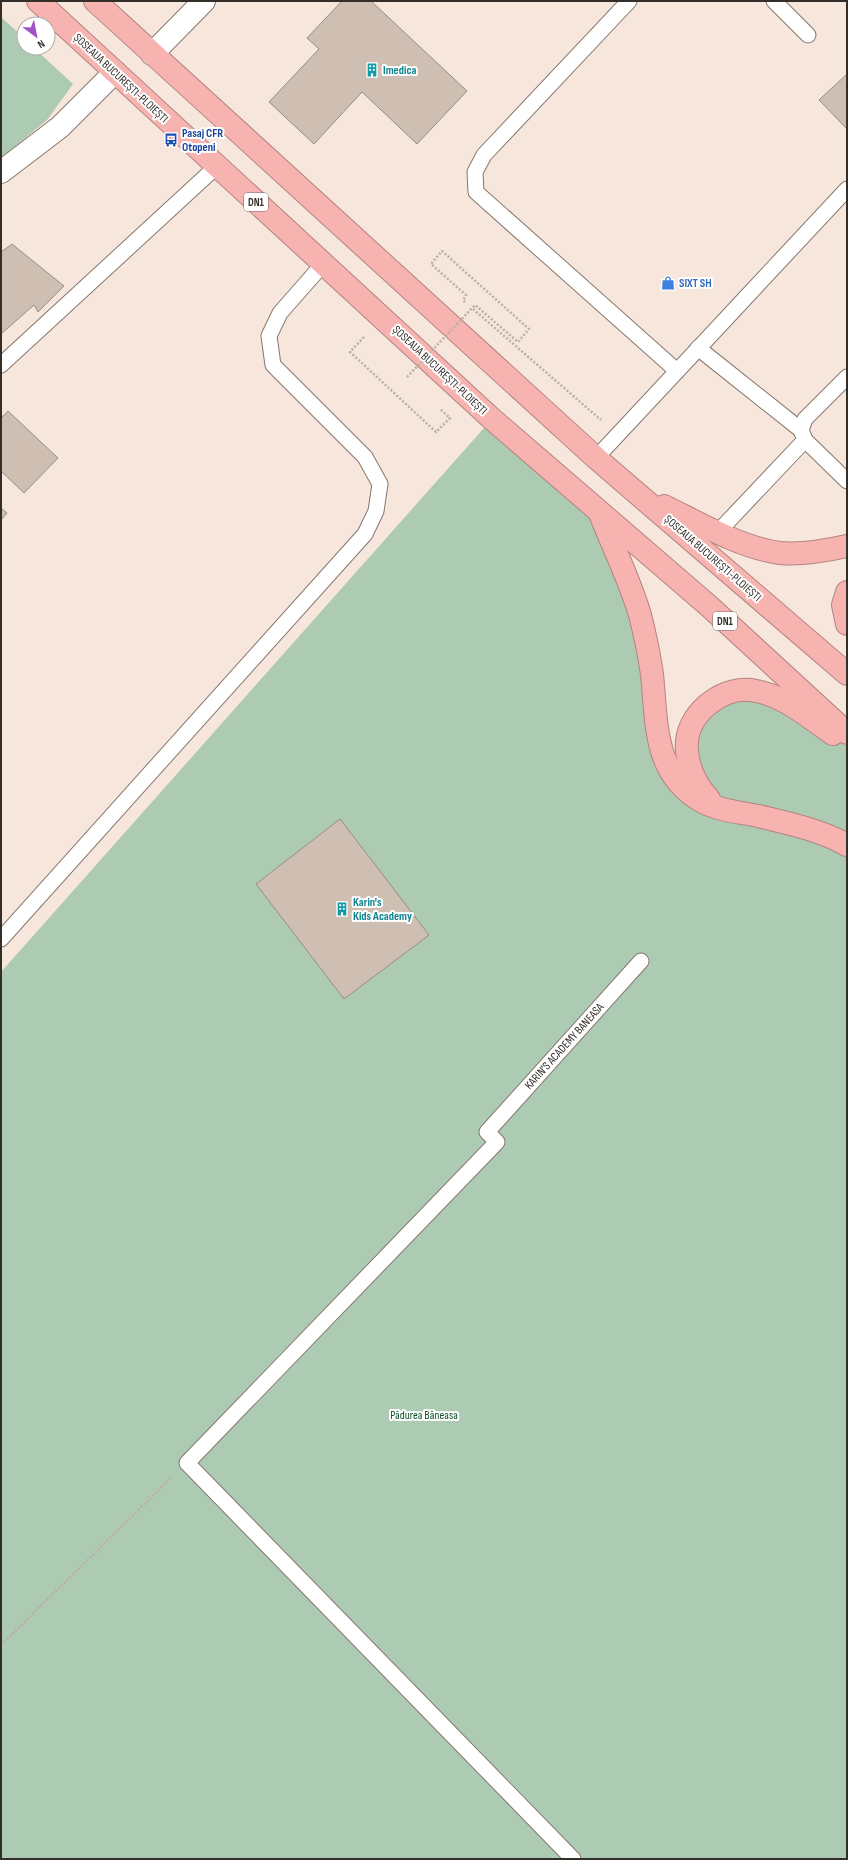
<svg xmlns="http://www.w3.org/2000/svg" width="848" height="1860" font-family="'Sofia Sans Condensed',sans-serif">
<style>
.green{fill:#adcbb3}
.building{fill:#cfbfb3;stroke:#9b8c81}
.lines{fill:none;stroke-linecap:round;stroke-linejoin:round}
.lane-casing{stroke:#87786e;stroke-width:17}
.street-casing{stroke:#87786e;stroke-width:24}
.highway-casing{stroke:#b38481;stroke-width:24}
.path{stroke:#bcafa5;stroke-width:2.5;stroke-dasharray:2 2;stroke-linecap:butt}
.lane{stroke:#fff;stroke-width:15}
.street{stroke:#fff;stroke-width:22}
.highway{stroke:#f7b3b0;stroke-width:22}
.path-bridge{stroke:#bcafa5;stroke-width:2.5;stroke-dasharray:2 2;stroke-linecap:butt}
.labels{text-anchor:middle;stroke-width:4;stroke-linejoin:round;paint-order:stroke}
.shield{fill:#fff;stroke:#716d69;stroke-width:1}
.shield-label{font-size:11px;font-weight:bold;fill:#342e29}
.culture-label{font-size:12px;font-weight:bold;fill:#0d838f;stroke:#fff;text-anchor:start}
.street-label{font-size:12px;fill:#342e29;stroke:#fff}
.transit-label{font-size:12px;font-weight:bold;fill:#164399;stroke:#fff;text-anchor:start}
.shop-label{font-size:12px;font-weight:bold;fill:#366cbe;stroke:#fff;text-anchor:start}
.park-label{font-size:12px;fill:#0a4e26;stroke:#fff}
</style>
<rect width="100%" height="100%" fill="#f7e6db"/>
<g class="green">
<path d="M1,17l23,21v10h10l39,36 -26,36 -46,38z"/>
<path d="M492,419l108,94 33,82 25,147 44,50 -11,-67 50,-35 106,53v1116h-846v-887z"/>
</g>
<g class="building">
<path d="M342,1h29l96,90 -50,53 -55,-52 -48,52 -45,-42 50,-53 -12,-11z"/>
<path d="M847,74v53l-1,1 -27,-28z"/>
<path d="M12,244l52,42 -26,26 -4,-7 -33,29v-82z"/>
<path d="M8,411l50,47 -34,35 -23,-22v-53z"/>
<path d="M1,508l6,5 -6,7z"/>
<path d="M340,819l89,116 -85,64 -88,-115z"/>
</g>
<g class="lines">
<g class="lane-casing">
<g id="lane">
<path d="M629,1l-145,154 -9,17 1,20 201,179"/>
<path d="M774,1l34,34"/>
<path d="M698,348l103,82"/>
<path d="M1,365l216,-199"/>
<path d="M805,440l42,41"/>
<path d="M596,458l251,-269"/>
<path d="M718,532l87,-92 -4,-10 4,-11 42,-42"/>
<path d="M1,939l364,-405 11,-23 4,-27 -15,-27 -92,-92 -4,-29 11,-23 44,-50"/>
<path d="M573,1859l-386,-396 310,-321 -10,-10 154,-171"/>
</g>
</g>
<g class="street-casing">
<g id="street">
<path d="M152,54l52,-53"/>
<path d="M1,172l59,-45 55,-55"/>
</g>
</g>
<g class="highway-casing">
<g id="highway">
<path d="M38,1l454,418 218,188 137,126"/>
<path d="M95,1l501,457 251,216"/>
<path d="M664,506c35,17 77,42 116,47 22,2 45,-2 67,-7"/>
<path d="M601,516c13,33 29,65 39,99 5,19 9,39 12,59 5,49 1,101 51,128 17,9 36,10 55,14 29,7 63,14 89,29"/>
<path d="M847,592l-4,13 4,19"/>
<path d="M709,799c-14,-15 -24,-37 -22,-58 3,-31 39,-57 69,-50 29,5 53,27 77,43"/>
</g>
</g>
<g class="path">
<path d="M465,302l-2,-2 3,-5 -35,-31 11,-13 87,78 -11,13 -43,-37"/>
<path d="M473,309l128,111"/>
<path d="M364,337l-14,15 86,80 14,-14 -10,-9"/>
<path d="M1,1645l170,-167"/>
</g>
<use href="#lane" class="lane"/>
<use href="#street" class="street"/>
<use href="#highway" class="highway"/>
<path class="path-bridge" d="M407,377l68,-72"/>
</g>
<defs>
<g id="building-bare" transform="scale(1.08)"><path d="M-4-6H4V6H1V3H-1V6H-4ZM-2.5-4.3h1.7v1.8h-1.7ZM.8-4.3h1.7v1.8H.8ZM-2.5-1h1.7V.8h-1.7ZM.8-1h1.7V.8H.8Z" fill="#0f9aa8" stroke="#fff" stroke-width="2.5" paint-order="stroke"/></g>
<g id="bus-bare" transform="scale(1.08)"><path d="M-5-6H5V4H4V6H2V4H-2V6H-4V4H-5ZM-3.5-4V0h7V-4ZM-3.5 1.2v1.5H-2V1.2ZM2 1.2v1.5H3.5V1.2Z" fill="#1a4fb4" stroke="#fff" stroke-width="2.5" paint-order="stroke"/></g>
<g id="shop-bare" transform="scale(1.08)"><path d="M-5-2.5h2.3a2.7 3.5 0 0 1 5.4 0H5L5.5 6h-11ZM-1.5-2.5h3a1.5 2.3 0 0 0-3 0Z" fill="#3f7fe0" stroke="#fff" stroke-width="2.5" paint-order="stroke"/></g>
</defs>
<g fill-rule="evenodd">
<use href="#building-bare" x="372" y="70"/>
<use href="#bus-bare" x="171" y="140"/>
<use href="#shop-bare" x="668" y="283"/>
<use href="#building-bare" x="342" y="909"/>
</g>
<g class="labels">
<g class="shield">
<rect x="244" y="193" width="24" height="18" rx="3"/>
<rect x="713" y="612" width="24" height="18" rx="3"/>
</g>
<g class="shield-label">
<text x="256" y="206">DN1</text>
<text x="725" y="625">DN1</text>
</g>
<g class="culture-label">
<text x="383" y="74">Imedica</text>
<text x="353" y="906">Karin's<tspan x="353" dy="14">Kids Academy</tspan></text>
</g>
<g class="street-label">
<text transform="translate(121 78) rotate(43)" y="4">ȘOSEAUA BUCUREȘTI-PLOIEȘTI</text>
<text transform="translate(440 370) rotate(43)" y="4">ȘOSEAUA BUCUREȘTI-PLOIEȘTI</text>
<text transform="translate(713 558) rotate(41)" y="4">ȘOSEAUA BUCUREȘTI-PLOIEȘTI</text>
<text transform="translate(564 1046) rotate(-48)" y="4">KARIN'S ACADEMY BANEASA</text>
</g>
<g class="transit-label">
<text x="182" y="137">Pasaj CFR<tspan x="182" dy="14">Otopeni</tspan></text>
</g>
<g class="shop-label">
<text x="679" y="287">SIXT SH</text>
</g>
<g class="park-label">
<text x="424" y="1419">Pădurea Băneasa</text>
</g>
</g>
<rect width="848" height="1860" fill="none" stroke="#342e29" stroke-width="4"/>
<g transform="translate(36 36) rotate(148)"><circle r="19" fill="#ffffff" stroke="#aeaba9"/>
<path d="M0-3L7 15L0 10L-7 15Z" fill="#9f52c3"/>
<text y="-6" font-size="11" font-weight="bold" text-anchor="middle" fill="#342e29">N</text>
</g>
</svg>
